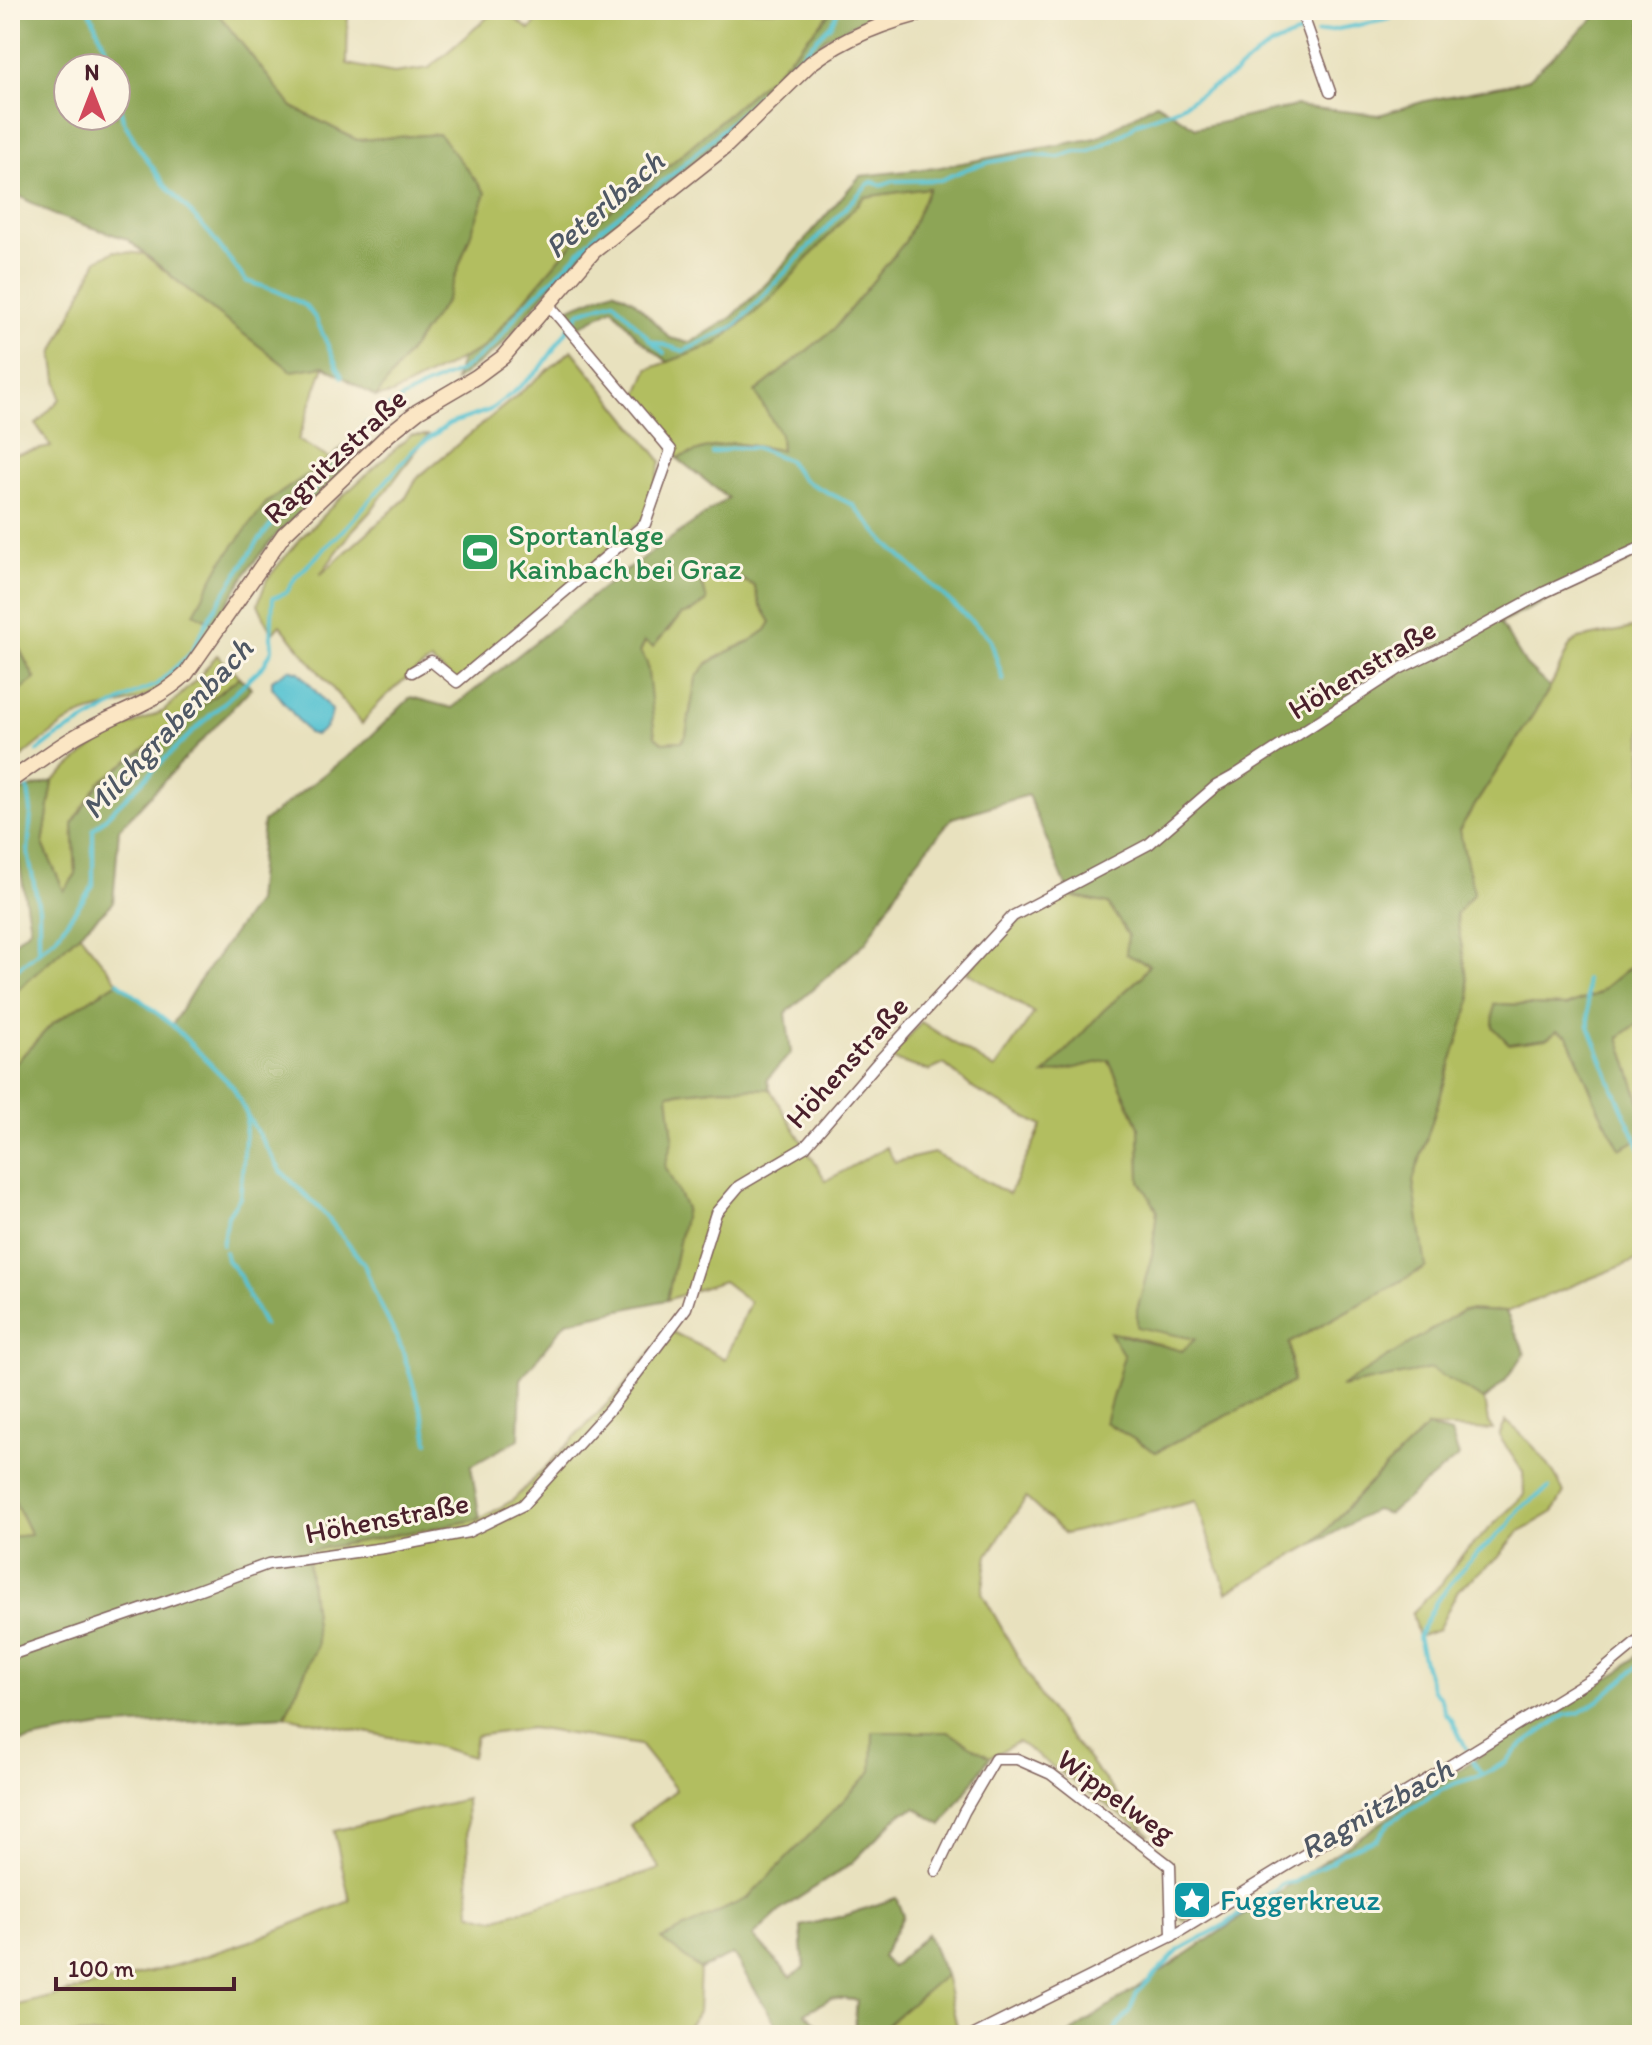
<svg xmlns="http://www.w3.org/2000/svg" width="1652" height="2045" font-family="Itim,sans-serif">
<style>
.green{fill:#b2be60;stroke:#7e6e46;stroke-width:2}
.forest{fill:#8da556;stroke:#6c6240;stroke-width:2;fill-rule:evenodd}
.water{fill:#58c3d2;stroke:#51717e;stroke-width:2}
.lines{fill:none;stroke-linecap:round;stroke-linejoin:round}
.stream{stroke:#58c3d2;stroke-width:4}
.street-casing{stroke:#81635e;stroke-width:13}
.secondary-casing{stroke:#81635e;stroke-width:17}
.street{stroke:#fff;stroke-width:10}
.secondary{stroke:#fbe6c4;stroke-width:14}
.labels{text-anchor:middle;stroke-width:6;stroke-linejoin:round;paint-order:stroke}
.street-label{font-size:30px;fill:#4a1f2b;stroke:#fcf5e5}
.leisure-label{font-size:30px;fill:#27864d;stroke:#fcf5e5;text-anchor:start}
.culture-label{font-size:30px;fill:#0d838f;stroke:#fcf5e5;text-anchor:start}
.water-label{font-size:32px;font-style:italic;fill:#4f5865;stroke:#fcf5e5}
</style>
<rect width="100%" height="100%" fill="#fcf5e5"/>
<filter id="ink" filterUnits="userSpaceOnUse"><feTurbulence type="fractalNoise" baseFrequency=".0125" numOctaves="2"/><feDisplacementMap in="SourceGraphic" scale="16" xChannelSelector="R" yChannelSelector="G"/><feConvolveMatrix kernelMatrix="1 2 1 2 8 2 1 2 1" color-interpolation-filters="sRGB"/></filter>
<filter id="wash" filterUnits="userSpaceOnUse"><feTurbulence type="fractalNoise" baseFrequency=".006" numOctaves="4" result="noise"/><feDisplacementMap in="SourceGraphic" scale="32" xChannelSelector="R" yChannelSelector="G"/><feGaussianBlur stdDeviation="1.8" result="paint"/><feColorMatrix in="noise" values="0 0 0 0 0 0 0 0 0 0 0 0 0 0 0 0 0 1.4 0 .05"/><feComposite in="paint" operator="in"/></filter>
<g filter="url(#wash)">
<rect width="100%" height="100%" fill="#e8e1be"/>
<g class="green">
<path d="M215,10h133l-1,54 47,9 35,-5 67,-58h7l27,20 16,-20h287l-55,60 -129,113 -63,45 -103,120 -91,46 -16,3 70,-96 -7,-167 -82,6 -65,-33z"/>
<path d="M930,187l-25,55 -71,87 -79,63 25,42 1,16 -48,-7 -29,6 -27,9 -7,-10 6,-6 -38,-48 10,-25 20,-7 101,-61 95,-104z"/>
<path d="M115,251l29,3 72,59 108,53 -26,74 32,19 -64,44 -72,110 19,10c-18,30 -38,62 -71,75 -21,9 -46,9 -66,19 -23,13 -45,32 -64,49l-2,-3v-65l25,-20 -25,-47v-176l41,-8 -15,-23 24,-25 -7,-46 44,-93z"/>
<path d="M572,350l89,111 -13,54 -191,167 -26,-21c-23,14 -55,41 -69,63l-82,-99 -8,9 -14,-30 9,-25 32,-39 38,-39 74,-66h17l-58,77 -17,18 -33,45 85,-76 12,-21z"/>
<path d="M712,569l42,16 6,19 11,18 -5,8 -19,13 -20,9 -20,11 -16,42 -5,30 -4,6 -20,1 -7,-6 -15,-84 5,-10 23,-11 13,-16 10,-3 14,-20 -5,-12 6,-3z"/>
<path d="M1642,626v347l-7,-10 -38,31 -31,12 -71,-2 73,32 31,74 21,38 22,-11v121l-136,54 -43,-2 -120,76 88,-18 53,32 4,22 5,8 -66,-3 -62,61 -51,56 -87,48 -31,-91 -131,33 -39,-36 -38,57 -6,38 54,96 20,30 94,117 -132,-94 -28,15 -48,68 -26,-17 -15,5 -50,51 -69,45 -29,27 38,41 13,-9 -3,-42 43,-10 52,-18 7,18 -21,41 10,10 35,-33 18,41 14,60h-105l3,-35 -26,-2 -26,15 18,16 -3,6h-37l-50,-81 -33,15 -2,43 -15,23h-673v-28l160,-40 81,-26 99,-40 -16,-70 132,-32 4,114 24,6 166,-50 -30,-44 46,-35 -36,-45 -109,-17 -55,8 -4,21 -37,-11 -150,-30 32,-71 -10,-94 173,-32 33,-19 107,-109 49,-61 56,29 25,-57 -27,-21 -56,19 19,-92 -22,-42 9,-28 -6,-44 54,-6 49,1 56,92 60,-34 9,15 39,-9 75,41 33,-68 -67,-36 -31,-26 -15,7 -39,-12 31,-37 74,47 39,-56 -67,-41 50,-49 53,-27 38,7 41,61 -8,13 -38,34 -57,63 62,-15 31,67 1,55 17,28 -5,46 -15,55 59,29 -14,12 -56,-16 -15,-2 14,23 -20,66 51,30 137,-70 -4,-39 136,-75 -12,-87 58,-181 -15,-86 18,-21 -15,-63 91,-142 20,-43 9,-6z"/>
<path d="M217,655l23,22 -141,106 -26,40 3,51 -13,18 -20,-48 10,-63 37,-32 27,-18 47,-20 34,-33z"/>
<path d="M79,933l39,49 -66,42 -42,45 1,-75z"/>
<path d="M1637,1024l5,7v78l-23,-72z"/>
<path d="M1506,1421c25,20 45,42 58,72l-11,19 -34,20 -21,25 -40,33 -20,40 -20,7 -6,-24 29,-29 22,-30 61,-59 -1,-23 -24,-36z"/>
<path d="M10,1492l21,43 -21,2z"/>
<path d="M1179,1893l19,8 2,10 -16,10 -3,-2z"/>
</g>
<g class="forest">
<path d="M10,10h205l77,97 65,33 82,-6 47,59 -40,108 -70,96 -52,-31 -32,5 -76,-58 -89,-74 -73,-24 -44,-24zM68,68h48v48h-48z"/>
<path d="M833,10h33l3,7 -42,20 -128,121 -102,81 -46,47 -51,61 -45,34 6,-22 22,-11 103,-120 63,-45 129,-113z"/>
<path d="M1603,10h39v545l-142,68 26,42 24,23 -91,142 15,63 -18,21 15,86 -58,181 13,86 -137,76 4,39 -137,70 -51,-30 19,-66 -14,-24 72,19 13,-12 -58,-12v-17l15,-55 5,-45 -17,-29 -1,-55 -30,-66 -65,15 59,-64 38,-34 8,-12 -23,-11 2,-19 -20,-31 -38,-8 -42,-101 -76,23 -40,49 -46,75 -80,71 5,40 -24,26 3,10 -49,-1 -53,6 5,44 -8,28 21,42 -19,92 -101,22 -45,57 -2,60 -48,27 9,53 -173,32 10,94 -32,71 -184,11 -91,17v-207l21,-2 -21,-43v-423l42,-45 66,-42 54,43 23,-38 61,-85 7,-80 100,-78 48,-47 41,11 163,-130 113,-80 -51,-40 27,-9 29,-6 48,7 -1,-16 -25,-42 79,-63 71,-87 24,-54 -65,9 -95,104 -53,43 -48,18 -30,-24 -25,-30 -34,19 -12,-18 47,-19 19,10 37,38 20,5 42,-26 39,-38 89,-103 75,-8 161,-30 60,-35 40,25 100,-22 83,9 46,-14 86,-17 17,-5zM701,569l4,3 1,5 6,-8 20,6 22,10 6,19 11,18 -5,8 -19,13 -20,9 -20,12 -11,14 -10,57 -4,6 -20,1 -7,-6 -8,-73 -7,-11 4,-10 9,5 28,-32 10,-3 16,-11c-2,-9 -4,-18 -11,-24l1,-7z"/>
<path d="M345,445l12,6 -25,30 -55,53 -27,33 -20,32 -17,24 -19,-10 27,-50 45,-60 64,-44z"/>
<path d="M10,631l25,48 -25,19z"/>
<path d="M240,677l11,11 -132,141 -6,74 -103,94v-51l20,-18 -20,-123v-11l43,-13 -10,63 21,47 12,-17 -3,-51 26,-40z"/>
<path d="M1635,963l7,10v58l-6,-7 -17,13 23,72v28l-22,12 -21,-39 -31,-74 -11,-5 -11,8 -37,5 -16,-17 1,-23 72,2 31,-12z"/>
<path d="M1463,1310l43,2 19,41 -20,28 -21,19 -53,-31 -91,18z"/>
<path d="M1427,1427l24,7 8,22 -71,58 -13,-4 -61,34 51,-56z"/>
<path d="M1642,1651v384h-575l423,-286 130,-78z"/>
<path d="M873,1732h75l42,25 -48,68 -26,-17 -15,5 -48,49 -71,47 -29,27 38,41 13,-9 -3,-42 43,-10 52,-18 7,18 -21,41 10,10 35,-33 18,41 -68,58v2h-23l3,-35 -26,-2 -26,15 18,16 -3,6h-37l-50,-81 -33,15 -39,-30 87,-41 124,-127z"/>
</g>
<path class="water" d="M289,669l10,3 33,38c-1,12 -6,20 -17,25l-7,-2 -36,-46v-7z"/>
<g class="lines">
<g class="stream">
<path d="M89,10l21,48 2,10"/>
<path d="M1317,33l68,-13 22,-10"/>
<path d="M116,86l7,34 16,28 26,37 46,50 35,46 31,10 29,15 10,13 26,58"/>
<path d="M654,344l10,9"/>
<path d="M384,409l37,-21 41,-18 31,-24 30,-39 33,-31 47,-49 71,-54 67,-60 61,-59 29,-30 8,-14"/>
<path d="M712,453l22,-5h23l31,12 15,20 50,25 33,38 104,95 13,42"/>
<path d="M38,751l18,-14 80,-44 20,-8 34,-31 23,-43 44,-68 29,-37 25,-13 34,-38 21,-32"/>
<path d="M28,789l3,22 -3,42 11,56v42"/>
<path d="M10,975l46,-38 37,-51v-56l90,-89 81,-76 8,-15 -1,-14 2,-38 14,-6 8,-14 53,-53 66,-76 35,-25 41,-14 25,-19 25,-22 40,-57 34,-11 37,40 33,10 51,-25 132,-141 5,-3 9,3 12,-4 48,-1 28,-12 21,-6 40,-7 29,2 16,-5h14l39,-21 9,-8 39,-14 57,-34 23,-20 20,-12 25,-10"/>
<path d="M1586,980l3,46 24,62 29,65"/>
<path d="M118,982l54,43 61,62 14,28 33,55 43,42 41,52 9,25 29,60 22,70 4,23"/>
<path d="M222,1245l6,-30 12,-18 7,-81"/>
<path d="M225,1252l2,8 13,16 6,15 18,34"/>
<path d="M1466,1748l-14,-28 -7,-7 -5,-16 -7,-7 -8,-23 -7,-30 18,-35 32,-40 41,-37 11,-17 29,-20"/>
<path d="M1473,1761l9,14"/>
<path d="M1111,2035l19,-25 7,-17 42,-43 47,-26 50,-35 5,-5 14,-2 19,-12 17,-8 11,-10 35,-13 13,-17 47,-30 19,-9 26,-8 24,-13 12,-14 47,-33 14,-2 19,-12 44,-38"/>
</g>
</g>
</g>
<g filter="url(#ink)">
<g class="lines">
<g class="street-casing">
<g id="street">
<path d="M1301,10l29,82"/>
<path d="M412,672l19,-11 26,21 188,-158 26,-74 -124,-147"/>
<path d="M10,1655l166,-57 92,-34 116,-16 84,-16 55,-27 87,-96 76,-101 30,-95 23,-27 66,-39 74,-86 134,-145 136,-72 67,-58 18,-10 165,-107 53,-26 93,-51 97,-45"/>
<path d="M936,1871l28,-59 31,-53h22l34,15 119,92 2,70"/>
<path d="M974,2035l198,-99 424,-260 46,-38"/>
</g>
</g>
<g class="secondary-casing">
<path id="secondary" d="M10,781c22,-15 44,-32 68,-46 36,-21 78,-32 108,-61l98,-140 105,-100 29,-23 58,-34 27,-20 91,-106 131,-104 86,-84c37,-28 79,-43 124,-53"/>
</g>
<use href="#street" class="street"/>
<use href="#secondary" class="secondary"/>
</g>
</g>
<defs>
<g id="stadium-square" transform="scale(2)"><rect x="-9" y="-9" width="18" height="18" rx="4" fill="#2e9e5b" stroke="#fcf5e5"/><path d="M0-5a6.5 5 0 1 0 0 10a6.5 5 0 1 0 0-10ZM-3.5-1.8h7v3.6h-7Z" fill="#fff"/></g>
<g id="sight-square" transform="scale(2)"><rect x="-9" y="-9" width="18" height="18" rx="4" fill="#0f9aa8" stroke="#fcf5e5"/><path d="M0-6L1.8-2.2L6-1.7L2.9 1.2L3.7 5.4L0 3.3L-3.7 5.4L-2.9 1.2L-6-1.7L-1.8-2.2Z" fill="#fff"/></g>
</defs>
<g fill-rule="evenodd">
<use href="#stadium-square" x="480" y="552"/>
<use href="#sight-square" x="1192" y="1900"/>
</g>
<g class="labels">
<g class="street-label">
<text transform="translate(335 456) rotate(-43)" y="10">Ragnitzstraße</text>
<text transform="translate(1362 669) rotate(-31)" y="10">Höhenstraße</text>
<text transform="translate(847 1062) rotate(-48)" y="10">Höhenstraße</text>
<text transform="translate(387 1518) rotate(-11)" y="10">Höhenstraße</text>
<text transform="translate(1116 1796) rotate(36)" y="10">Wippelweg</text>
</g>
<g class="leisure-label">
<text x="508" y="545">Sportanlage<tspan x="508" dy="34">Kainbach bei Graz</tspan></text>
</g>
<g class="culture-label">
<text x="1220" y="1910">Fuggerkreuz</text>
</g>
<g class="water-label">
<text transform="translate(604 204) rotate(-41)" y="11">Peterlbach</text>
<text transform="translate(167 728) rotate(-47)" y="11">Milchgrabenbach</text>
<text transform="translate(1376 1808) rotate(-30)" y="11">Ragnitzbach</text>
</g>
</g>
<rect width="1652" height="2045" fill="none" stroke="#fcf5e5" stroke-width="40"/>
<g transform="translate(92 92)"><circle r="38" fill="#fcf5e5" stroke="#b59f9b" stroke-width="2"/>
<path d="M0-6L14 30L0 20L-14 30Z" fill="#d1495b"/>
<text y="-12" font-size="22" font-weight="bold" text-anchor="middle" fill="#4a1f2b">N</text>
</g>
<path d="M56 1977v12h178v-12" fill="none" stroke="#4a1f2b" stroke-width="4"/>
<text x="68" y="1977" font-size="24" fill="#4a1f2b" stroke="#fcf5e5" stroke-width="6" paint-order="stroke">100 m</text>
</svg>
